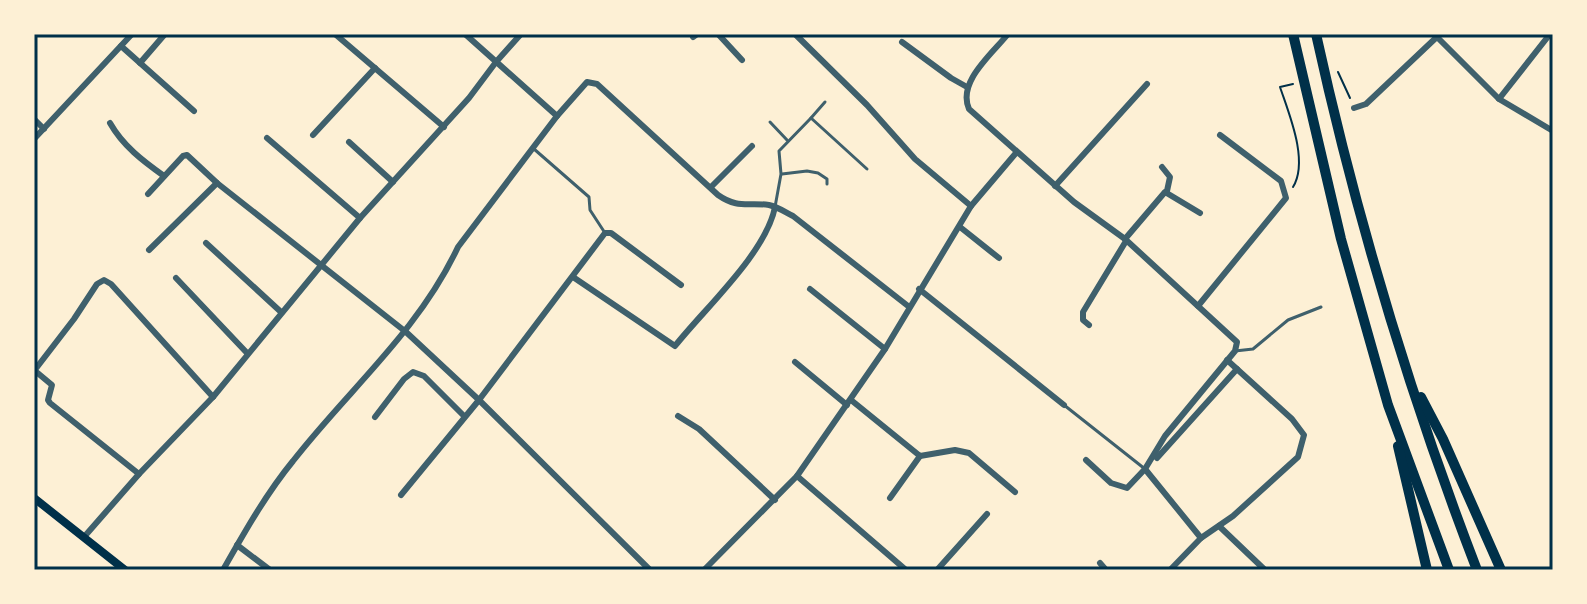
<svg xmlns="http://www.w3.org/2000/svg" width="1587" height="604" font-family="Ubuntu,sans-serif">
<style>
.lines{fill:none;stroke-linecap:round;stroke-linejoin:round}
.path{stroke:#003049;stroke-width:2}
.service{stroke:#3f606c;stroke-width:3}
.minor{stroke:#3f606c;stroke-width:6}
.secondary{stroke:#003049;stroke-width:8}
.motorway{stroke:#003049;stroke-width:10}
.neatline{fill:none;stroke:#003049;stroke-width:3}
</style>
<rect width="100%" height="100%" fill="#fdf0d5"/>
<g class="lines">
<g class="path">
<path d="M1338,72l12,26"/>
<path d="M1293,187c16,-26 -4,-73 -13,-100l13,-3"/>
</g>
<g class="service">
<path d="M811,118l14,-16"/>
<path d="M770,122l17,18"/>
<path d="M534,149l55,48 1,13 15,23"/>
<path d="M782,174l25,-3 11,2 9,6v5"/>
<path d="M775,207l6,-33 -2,-23 32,-33 56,51"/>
<path d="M1235,351l18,-2 35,-29 33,-13"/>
<path d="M1064,405l81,64"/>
</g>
<g class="minor">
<path d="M335,34l109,93"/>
<path d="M465,34l92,82"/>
<path d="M718,34l24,26"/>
<path d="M795,34l72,71 48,54 56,47"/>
<path d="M1008,34c-16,20 -51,48 -39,75l105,93 51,37 112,103 -2,9 -70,85 -20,33 -18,19 -16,-5 -25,-23"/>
<path d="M693,37l4,-3"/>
<path d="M1437,37l62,62 54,32"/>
<path d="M902,42l49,36 16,9"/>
<path d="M121,46l73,65"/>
<path d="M140,63l25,-29"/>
<path d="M1499,99l51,-65"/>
<path d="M1354,108l12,-4 74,-70"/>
<path d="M34,119l10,10"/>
<path d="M110,123c13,23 33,38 54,53"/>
<path d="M313,135l62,-67"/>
<path d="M267,138l93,80"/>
<path d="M34,139l98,-105"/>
<path d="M349,142l44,40"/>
<path d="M1162,167l8,10 -3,14"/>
<path d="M1055,186l92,-102"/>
<path d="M711,187l41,-41"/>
<path d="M148,194l35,-38 4,-1 30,28 189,149 73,68 171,170"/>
<path d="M960,227l39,31"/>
<path d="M1125,239l40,-47 35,21"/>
<path d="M206,243l75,69"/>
<path d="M149,250l68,-67"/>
<path d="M573,277l102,69c30,-38 91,-93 100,-139"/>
<path d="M176,278l71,75"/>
<path d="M810,289l75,60"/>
<path d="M919,289l145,116"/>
<path d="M1198,306l88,-108 -5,-17 -61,-46"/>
<path d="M1089,325l-6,-5v-8l43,-71"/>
<path d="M795,362l52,43"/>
<path d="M34,370l18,15 -4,15 2,3 89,71"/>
<path d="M34,371l40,-52 23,-35 7,-4 7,4 102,113"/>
<path d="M851,400l69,56 35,-6 14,3 46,39"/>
<path d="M678,416l21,13 76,71"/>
<path d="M375,417l29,-38 9,-7 11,4 40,40"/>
<path d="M1157,458l80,-89"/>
<path d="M1145,469l56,69"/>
<path d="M797,476l109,94"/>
<path d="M401,495l78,-95 126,-167h6l70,52"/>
<path d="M890,498l30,-42"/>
<path d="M1219,526l46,44"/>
<path d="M84,537l55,-63 74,-77 147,-179 109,-120 27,-36 25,-28"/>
<path d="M237,545l33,25"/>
<path d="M1100,563l6,7"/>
<path d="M223,570c21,-37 43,-76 70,-109 56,-72 125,-129 165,-214l99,-131 30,-34 10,2 121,111c20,14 30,7 51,10 9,2 16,7 24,11l115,90"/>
<path d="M704,570l93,-94 88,-127 86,-143 45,-53"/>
<path d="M937,570l50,-56"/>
<path d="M1170,570l31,-32 32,-22 65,-59 6,-22 -12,-16 -65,-59"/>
</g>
<path class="secondary" d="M34,498l91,72"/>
<g class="motorway">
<path d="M1293,34l48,205 47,166 61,165"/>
<path d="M1316,34c40,182 94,362 161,536"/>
<path d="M1421,397l22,42 58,131"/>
<path d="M1398,446l29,124"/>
</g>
</g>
<rect width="1587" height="604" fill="none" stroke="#fdf0d5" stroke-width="72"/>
<rect x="36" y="36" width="1515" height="532" class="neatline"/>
</svg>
